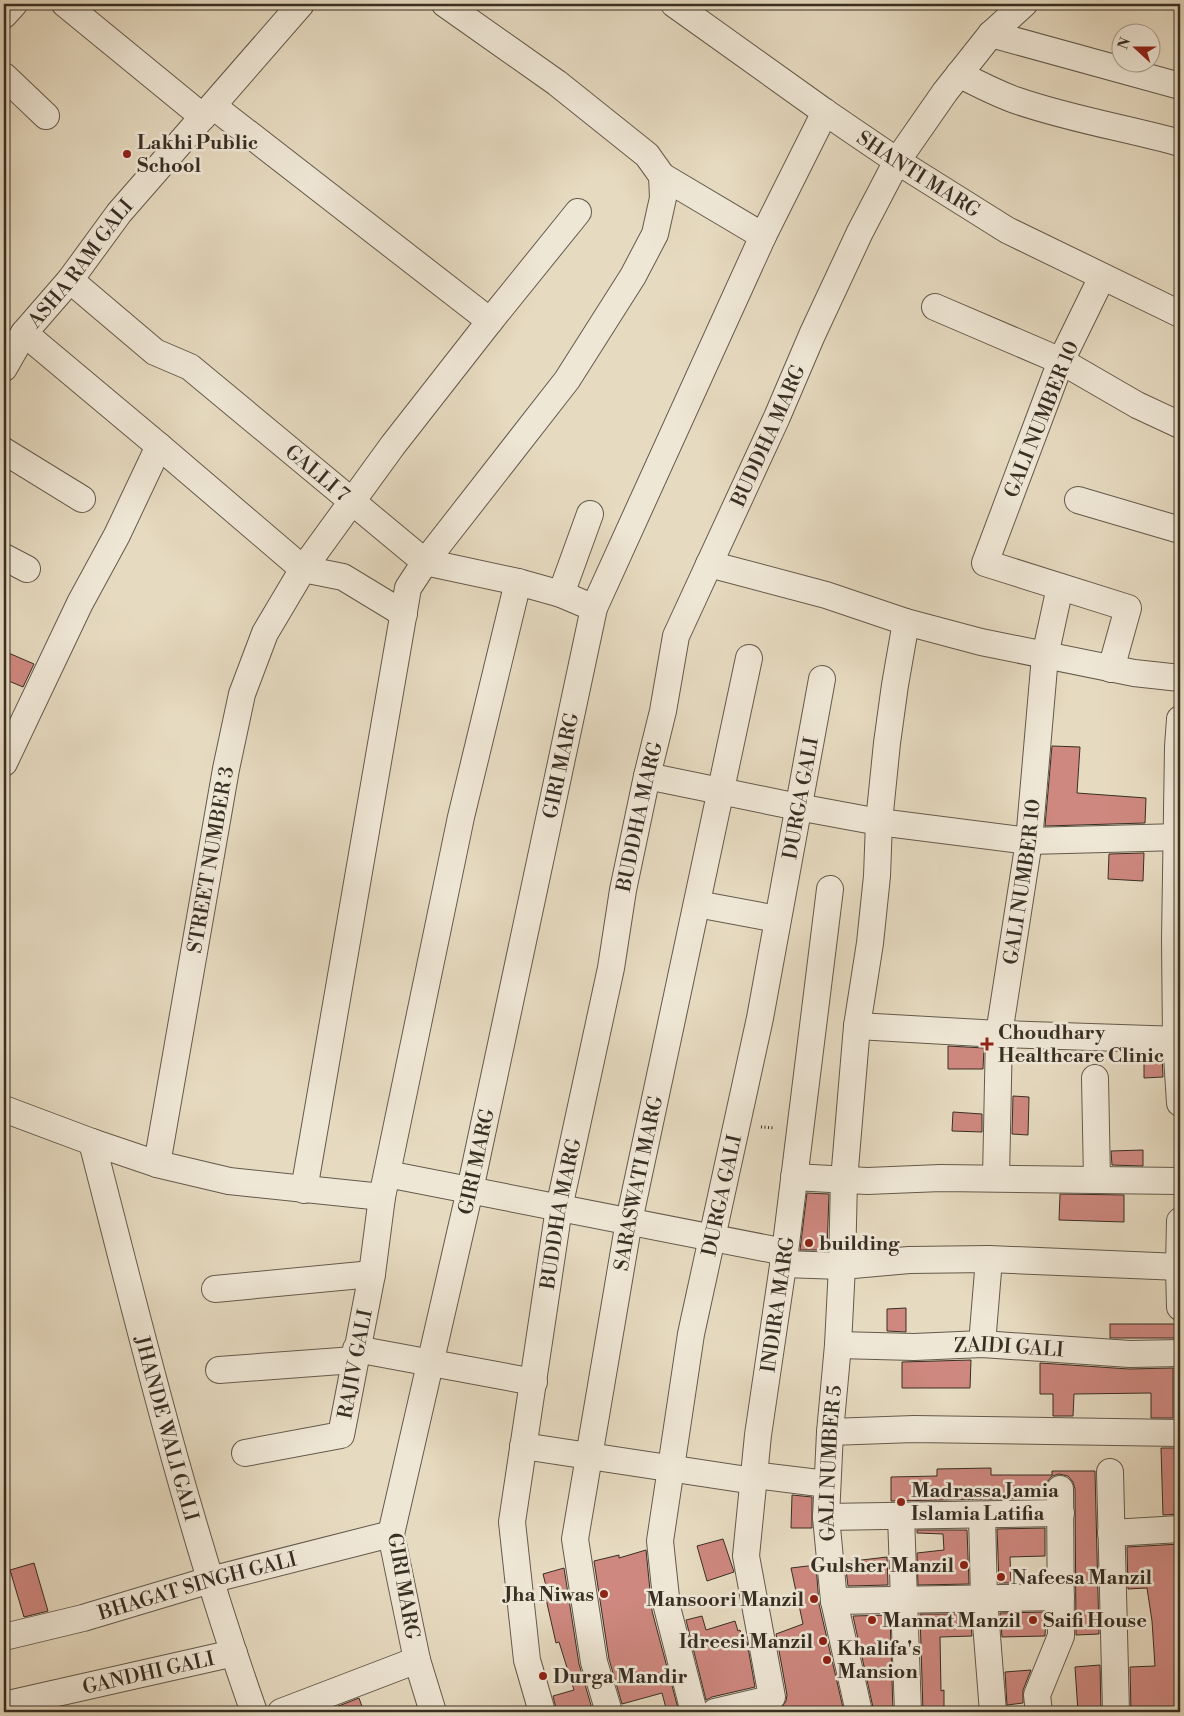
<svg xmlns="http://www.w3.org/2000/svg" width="1184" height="1716" font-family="'Libre Bodoni',serif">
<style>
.building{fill:#ce887f;stroke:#382f24}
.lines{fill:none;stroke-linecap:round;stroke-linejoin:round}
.minor-casing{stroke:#645a4b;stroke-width:28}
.path{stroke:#382f24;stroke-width:3;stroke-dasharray:1 2.5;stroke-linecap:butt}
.minor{stroke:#efe7d6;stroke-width:26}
.poi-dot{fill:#8f2418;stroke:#efe7d6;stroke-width:2}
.labels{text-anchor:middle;stroke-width:5;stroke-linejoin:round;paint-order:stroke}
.poi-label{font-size:20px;font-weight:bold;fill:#382f24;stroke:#efe7d6;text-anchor:start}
.street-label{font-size:20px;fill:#382f24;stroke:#efe7d6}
</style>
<rect width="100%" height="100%" fill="#e6dac0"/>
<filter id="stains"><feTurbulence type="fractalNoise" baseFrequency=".004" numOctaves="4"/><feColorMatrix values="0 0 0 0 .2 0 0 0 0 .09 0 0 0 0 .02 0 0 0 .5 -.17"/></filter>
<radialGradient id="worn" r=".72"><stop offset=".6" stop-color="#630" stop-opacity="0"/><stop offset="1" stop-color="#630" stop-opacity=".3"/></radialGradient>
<g class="building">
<path d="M4,651l30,13 -11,23 -19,-8z"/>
<path d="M1052,746l28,1 -3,46 69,5 -1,25 -100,3z"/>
<path d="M1144,853l-1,28 -35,-2 1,-25z"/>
<path d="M948,1046l36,2 -1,21h-35z"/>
<path d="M1144,1054h18l1,23 -19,1z"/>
<path d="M1013,1096l16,1 -1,38 -16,-1z"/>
<path d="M953,1112l29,2v18l-30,-1z"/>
<path d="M1143,1150v16l-31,-1 -1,-14z"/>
<path d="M807,1193l22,1 -2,56h-27z"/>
<path d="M1060,1194l64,1v27l-65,-2z"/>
<path d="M906,1308v24l-19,-1v-22z"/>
<rect x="1110" y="1324" width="70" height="14"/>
<path d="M971,1360l-1,28h-68v-26z"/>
<path d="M1040,1363l89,6 44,-1v50h-22v-25l-77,1 -1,22h-20v-22h-13z"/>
<path d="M1161,1448h19v66l-17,1z"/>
<path d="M991,1468v7h61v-4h43l4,163 -23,1 -1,-146 -2,-7 -5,-6 -9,-2 -7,2 -5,6 -2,16 -154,3v-24l46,-1v-7z"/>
<path d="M792,1495l20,2v31h-21z"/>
<path d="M1045,1528v28l-35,1 1,26h-12l-2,-54z"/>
<path d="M917,1530h50l2,54 -51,1 -1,-32 27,-3 -1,-16 -26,-1z"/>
<path d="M723,1539l11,33 -27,9 -10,-35z"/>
<path d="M1180,1544v168h-49l-1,-45 25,-1 -3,-45 -5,-33 -19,1 -1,-42z"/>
<path d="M646,1550l6,61 27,101h-12l-5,-19 -40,11 -13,-45 -15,-98 25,-6v3z"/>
<path d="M887,1557l1,28 -40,1 -3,-24z"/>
<path d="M34,1563l14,48 -24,6 -14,-47z"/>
<path d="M816,1565l3,39 25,108h-64v-2l6,-9 1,-6 -11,-61 27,-10 -12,-56z"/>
<path d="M564,1568l15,96 14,48h-36l-4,-16 21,-6 -15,-48 -3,1 -10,-44 3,-1 -6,-24z"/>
<path d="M1046,1612l-1,24 -43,1 -2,-24z"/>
<path d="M920,1614h50l2,22 -32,1 1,54 3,-1v22h-21z"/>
<path d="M890,1615l3,97h-19l-21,-96z"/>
<path d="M702,1616l4,14 29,-9 3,10 2,-1 4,13 3,-1 8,45 -43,10 -6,3 -20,-80z"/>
<path d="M1100,1665l1,47h-23l-3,-45z"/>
<path d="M1031,1670l-8,20v13l-16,2 -2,-33z"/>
<path d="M359,1698l5,14h-26l-2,-5z"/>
</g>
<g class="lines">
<g class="minor-casing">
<g id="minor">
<path d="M65,4l138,113"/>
<path id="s1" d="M674,4l151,108 72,49 110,69 173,84"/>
<path d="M4,15l10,-11"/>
<path d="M991,34l189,52"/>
<path d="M959,74c19,10 37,19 56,26 54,19 111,28 165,43"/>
<path d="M4,76l42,40"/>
<path d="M213,106l277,215"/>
<path d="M662,176l101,60"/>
<path d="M1102,277l-41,84 -76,202 143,45 -17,61"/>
<path id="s2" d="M70,280l85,72 35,15 235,195 93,20 43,12 33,14"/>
<path d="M935,307l126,54 76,44 43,20"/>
<path d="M24,333l135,113 144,123 40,8 61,37"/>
<path id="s3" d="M4,368l20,-35 46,-53 49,-67 182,-209"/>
<path d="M4,451l78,48"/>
<path d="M1078,500l102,30"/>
<path d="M4,557l23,12"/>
<path d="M709,564l117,31 80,27 75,20 153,31 46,5"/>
<path d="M561,594l29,-80"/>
<path d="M1180,719l-2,28 -3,193 1,100 4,63"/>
<path d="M4,763l76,-160 37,-68 42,-89"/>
<path d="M647,776l151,31 81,15 150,19 151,-4"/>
<path d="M697,904l80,15"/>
<path d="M857,1026l142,8 181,6"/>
<path d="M1095,1078l2,101"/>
<path d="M4,1109l88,33 65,22 72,17 153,16 79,-380 57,-235"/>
<path id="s4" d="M92,1142c49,191 96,384 162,570"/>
<path id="s5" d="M157,1164l69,-395 16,-75 23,-61 38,-64 90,-124 97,-124 88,-109"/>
<path d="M387,1174l398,78"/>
<path d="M794,1177l73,4 74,-3 239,3"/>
<path id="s6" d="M996,1178l3,-144 30,-193 16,-185 15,-69"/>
<path d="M304,1190l104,-602 17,-26 142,-182 66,-104 22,-42 8,-36 -1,-22 -15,-21 -90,-72 -112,-79"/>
<path d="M1180,1221l-1,46 1,40"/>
<path d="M783,1264l59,2 67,-6 80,-1 191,8"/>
<path d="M215,1289l157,-15"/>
<path d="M982,1344l7,-85"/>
<path id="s7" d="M838,1345l76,2 68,-3 148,10 50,-1"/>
<path d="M356,1349l178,33"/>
<path d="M219,1370l135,-10"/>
<path d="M830,1432l84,-3 266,4"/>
<path d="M523,1446l231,35"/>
<path id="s8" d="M245,1453l96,-18 31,-161 10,-77"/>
<path d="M1110,1472l6,240"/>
<path d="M754,1475l73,9"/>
<path d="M982,1515l2,83 9,114"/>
<path d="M901,1516l7,196"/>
<path d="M826,1517l235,-4"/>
<path d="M1111,1533l69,-4"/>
<path d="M834,1601l227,-4"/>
<path id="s9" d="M4,1637l79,-19 127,-38 181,-46"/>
<path id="s10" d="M4,1705l230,-52"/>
<path d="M281,1712l136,-52"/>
<path id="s11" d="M433,1712l-16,-52 -26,-126 79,-344 124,-582 169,-372 62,-124"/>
<path id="s12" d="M542,1712l-15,-52 -15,-138 47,-314 52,-240 12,-78 24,-114 16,-65 13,-75 101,-219 35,-82 48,-103 37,-71 48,-69 46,-58 33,-30"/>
<path id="s13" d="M609,1712l-15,-50 -19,-123 54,-318 120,-563"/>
<path id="s14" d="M694,1712l-27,-105 -7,-66 31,-207 69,-316 62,-339"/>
<path d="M715,1712l47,-11"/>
<path id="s15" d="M765,1712l-3,-11 10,-4 -26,-141 12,-121 27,-183 45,-363"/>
<path id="s16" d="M859,1712l-25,-111 -8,-84 4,-85 8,-87 4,-79 2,-86 13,-154 13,-83 7,-67 2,-54 8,-79 8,-58 11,-63"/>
<path d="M1039,1712l-2,-17 24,-59 -1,-147"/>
</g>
</g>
<path class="path" d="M761,1127l14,1"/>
<use href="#minor" class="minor"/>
</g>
<g class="poi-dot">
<circle cx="127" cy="154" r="5"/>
<path d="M984.5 1036.5h5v5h5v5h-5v5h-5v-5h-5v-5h5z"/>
<circle cx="809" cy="1243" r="5"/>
<circle cx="901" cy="1502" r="5"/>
<circle cx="964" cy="1565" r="5"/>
<circle cx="1001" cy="1577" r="5"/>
<circle cx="604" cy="1594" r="5"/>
<circle cx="814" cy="1599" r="5"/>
<circle cx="872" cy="1620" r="5"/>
<circle cx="1033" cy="1620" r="5"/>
<circle cx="823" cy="1641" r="5"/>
<circle cx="827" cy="1660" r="5"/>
<circle cx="543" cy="1676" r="5"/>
</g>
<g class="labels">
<g class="poi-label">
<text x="137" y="149">Lakhi Public<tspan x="137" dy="23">School</tspan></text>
<text x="998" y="1039">Choudhary<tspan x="998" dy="23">Healthcare Clinic</tspan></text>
<text x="819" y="1250">building</text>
<text x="911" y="1497">Madrassa Jamia<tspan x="911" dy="23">Islamia Latifia</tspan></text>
<text x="954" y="1572" text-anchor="end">Gulsher Manzil</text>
<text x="1011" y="1584">Nafeesa Manzil</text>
<text x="594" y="1601" text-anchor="end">Jha Niwas</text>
<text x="804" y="1606" text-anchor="end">Mansoori Manzil</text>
<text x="882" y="1627">Mannat Manzil</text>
<text x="1043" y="1627">Saifi House</text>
<text x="813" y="1648" text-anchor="end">Idreesi Manzil</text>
<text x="837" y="1655">Khalifa's<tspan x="837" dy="23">Mansion</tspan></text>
<text x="553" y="1683">Durga Mandir</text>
</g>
<g class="street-label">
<text dy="7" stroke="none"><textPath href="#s1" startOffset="298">SHANTI MARG</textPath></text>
<text dy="7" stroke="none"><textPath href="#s3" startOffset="130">ASHA RAM GALI</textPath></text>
<text transform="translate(1041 419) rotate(-68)" y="7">GALI NUMBER 10</text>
<text dy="7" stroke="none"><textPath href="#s12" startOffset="1315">BUDDHA MARG</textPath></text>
<text dy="7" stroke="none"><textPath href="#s2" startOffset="315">GALLI 7</textPath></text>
<text dy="7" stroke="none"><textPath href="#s11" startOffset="970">GIRI MARG</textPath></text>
<text dy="7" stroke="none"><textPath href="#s14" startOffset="931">DURGA GALI</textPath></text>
<text dy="7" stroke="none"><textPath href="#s12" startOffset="910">BUDDHA MARG</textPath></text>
<text dy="7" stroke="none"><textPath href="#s5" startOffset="309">STREET NUMBER 3</textPath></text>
<text dy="7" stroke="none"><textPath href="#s6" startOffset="298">GALI NUMBER 10</textPath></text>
<text dy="7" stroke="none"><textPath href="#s11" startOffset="565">GIRI MARG</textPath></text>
<text dy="7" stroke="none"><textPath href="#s13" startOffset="538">SARASWATI MARG</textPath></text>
<text dy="7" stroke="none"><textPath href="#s14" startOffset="526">DURGA GALI</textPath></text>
<text dy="7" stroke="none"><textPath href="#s12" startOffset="505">BUDDHA MARG</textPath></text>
<text dy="7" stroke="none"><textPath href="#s15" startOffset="419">INDIRA MARG</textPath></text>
<text dy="7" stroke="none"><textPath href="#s7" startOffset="171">ZAIDI GALI</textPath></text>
<text dy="7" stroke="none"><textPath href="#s8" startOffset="170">RAJIV GALI</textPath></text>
<text dy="7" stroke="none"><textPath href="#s4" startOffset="296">JHANDE WALI GALI</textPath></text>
<text dy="7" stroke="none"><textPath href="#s16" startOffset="252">GALI NUMBER 5</textPath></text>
<text dy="7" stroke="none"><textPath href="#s9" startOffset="200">BHAGAT SINGH GALI</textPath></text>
<text transform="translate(404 1586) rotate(80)" y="7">GIRI MARG</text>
<text dy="7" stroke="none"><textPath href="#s10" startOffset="148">GANDHI GALI</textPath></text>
</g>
</g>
<rect width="1184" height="1716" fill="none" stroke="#e6dac0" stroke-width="20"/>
<rect x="5" y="5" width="1174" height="1706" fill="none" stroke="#382f24" stroke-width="2.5"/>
<rect x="10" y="10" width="1164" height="1696" fill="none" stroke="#382f24"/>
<g transform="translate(1136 48) rotate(291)"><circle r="24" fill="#efe7d6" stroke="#a69d8f"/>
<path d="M0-4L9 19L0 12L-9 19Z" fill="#8f2418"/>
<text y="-8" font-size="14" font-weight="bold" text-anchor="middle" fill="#382f24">N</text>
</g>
<rect width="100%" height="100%" filter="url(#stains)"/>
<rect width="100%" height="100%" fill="url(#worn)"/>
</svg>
